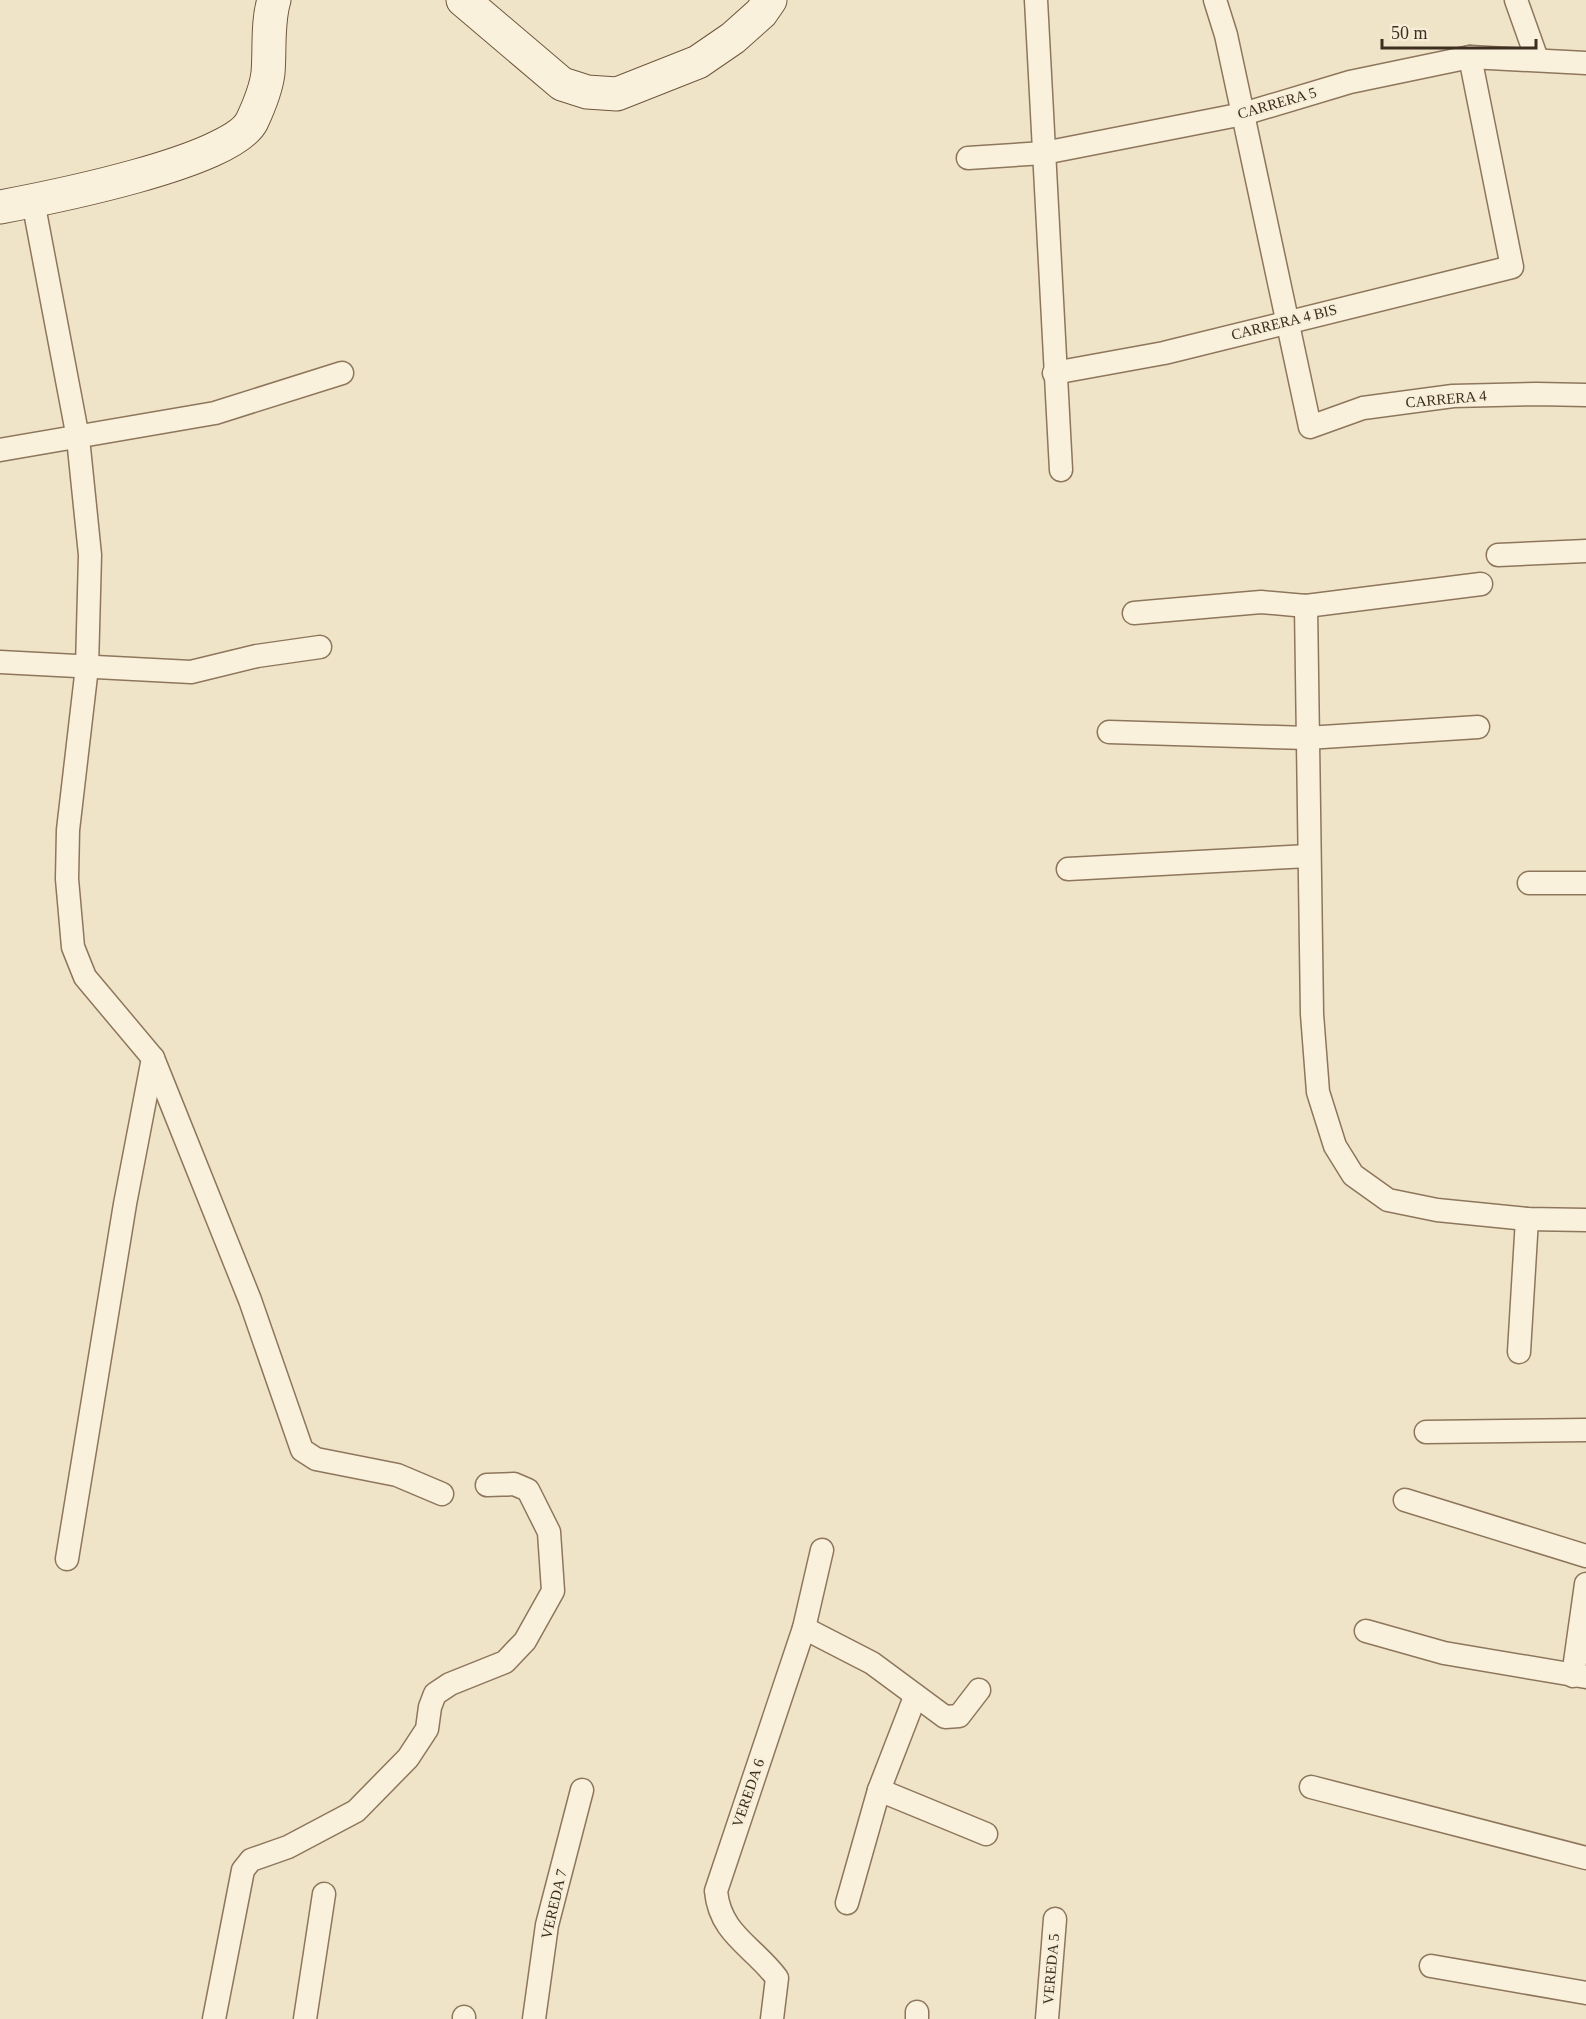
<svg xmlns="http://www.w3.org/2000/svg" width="1586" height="2019" font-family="Georgia,serif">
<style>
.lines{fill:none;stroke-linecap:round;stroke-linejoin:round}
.street-casing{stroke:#8d765c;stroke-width:25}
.secondary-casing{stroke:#6f573f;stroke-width:35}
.street{stroke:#faf1dc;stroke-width:22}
.secondary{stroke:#faf1dc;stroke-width:33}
.labels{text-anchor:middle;stroke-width:4.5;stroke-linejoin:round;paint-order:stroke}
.street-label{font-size:15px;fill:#3d2e20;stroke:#f7eed8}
</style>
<rect width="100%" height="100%" fill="#f0e4c8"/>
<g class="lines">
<g class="street-casing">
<g id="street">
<path d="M1036,0l25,470"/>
<path d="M1215,0l11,35 84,392 53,-19 90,-12 83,-2 50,1"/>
<path d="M1516,0l21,59"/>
<path d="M968,158l76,-5 199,-39 107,-32 120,-25 116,6"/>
<path d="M33,201l45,237 12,117 -3,112 -19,163 -1,49 6,68 12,30 68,81 97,242 52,150 14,9 81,16 45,19"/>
<path d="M1054,373l110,-20 348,-86 -42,-210"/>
<path d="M0,450l215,-37 127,-40"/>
<path d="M1498,555l88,-4"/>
<path d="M1306,606l6,408 6,78 17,54 18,29 35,25 49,10 90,9 59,1"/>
<path d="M1134,613l127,-11 45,4 175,-22"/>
<path d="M0,662l191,10 66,-16 63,-9"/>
<path d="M1109,732l198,6 171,-11"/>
<path d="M1068,869l241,-13"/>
<path d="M1529,883h57"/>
<path d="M1519,1352l8,-133"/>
<path d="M1426,1432l160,-2"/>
<path d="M1405,1500l181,56"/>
<path d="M67,1559l58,-355 28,-146"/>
<path d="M804,1628l68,35 73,54 14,-1 20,-26"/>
<path d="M1366,1631l78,22 142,24"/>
<path d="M1573,1676l13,-92"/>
<path d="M1311,1787l275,71"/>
<path d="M879,1790l107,44"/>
<path d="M847,1903l32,-113 36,-93"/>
<path d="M1431,1966l155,27"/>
<path d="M917,2012v7"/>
<path d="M214,2019l29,-149 8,-10 37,-13 68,-36 52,-53 19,-29 3,-22 5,-13 15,-10 55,-22 20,-21 28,-50 -4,-59 -21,-42 -14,-6 -27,1"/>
<path d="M305,2019l19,-125"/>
<path d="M464,2019v-2"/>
<path d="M534,2019l13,-94 35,-135"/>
<path d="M772,2019l5,-41c-24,-32 -57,-44 -61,-87l88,-263 18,-78"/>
<path d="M1047,2019l8,-100"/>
</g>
</g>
<g class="secondary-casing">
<g id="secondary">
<path d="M463,0l99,84 25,8 30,2 81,-32 35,-24 28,-25 9,-13"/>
<path d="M0,207c48,-9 232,-45 252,-86 7,-15 14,-31 16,-48 2,-24 -1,-50 6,-73"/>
</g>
</g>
<use href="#street" class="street"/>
<use href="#secondary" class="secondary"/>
</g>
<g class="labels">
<g class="street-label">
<text transform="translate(1277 103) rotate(-16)" y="5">CARRERA 5</text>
<text transform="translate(1284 322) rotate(-14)" y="5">CARRERA 4 BIS</text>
<text transform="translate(1446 399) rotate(-5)" y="5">CARRERA 4</text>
<text transform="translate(748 1793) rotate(-71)" y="5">VEREDA 6</text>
<text transform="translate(554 1904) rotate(-77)" y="5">VEREDA 7</text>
<text transform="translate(1051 1969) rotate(-85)" y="5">VEREDA 5</text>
</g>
</g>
<path d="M1382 39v9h154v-9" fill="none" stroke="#3d2e20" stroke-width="3"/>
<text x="1391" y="39" font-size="18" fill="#3d2e20" stroke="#f7eed8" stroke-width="4.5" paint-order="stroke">50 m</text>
</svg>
